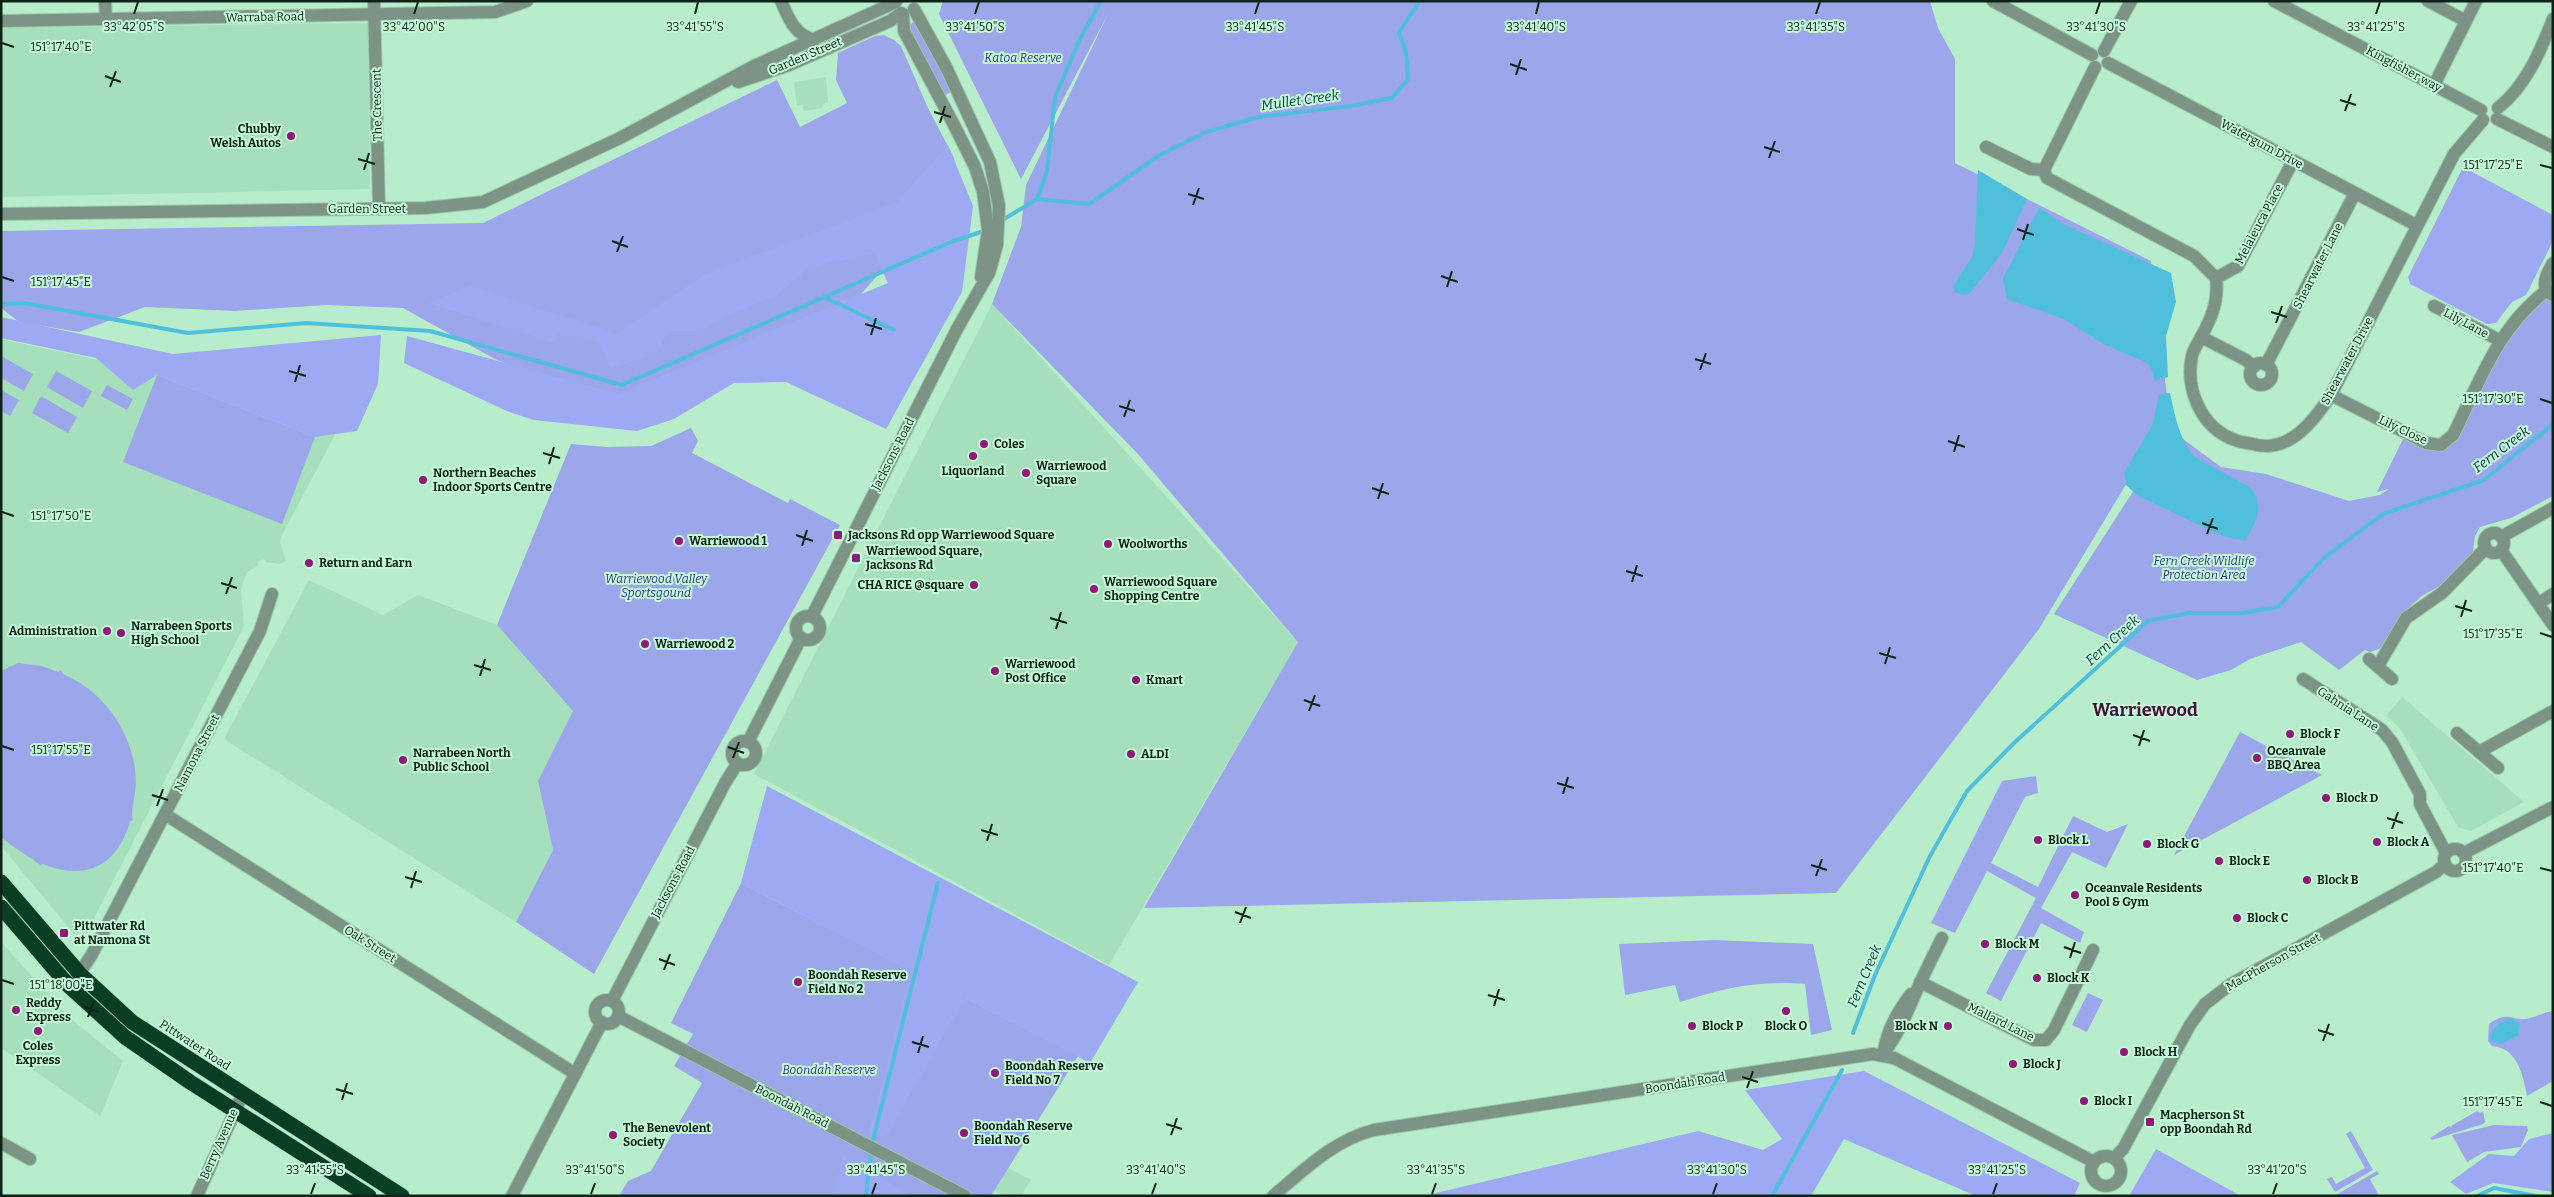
<svg xmlns="http://www.w3.org/2000/svg" width="2554" height="1197" font-family="Bitter,serif">
<style>
.built{fill:#a5dfbb}
.green{fill:#9ca6eb}
.forest{fill:#9ea9f3}
.water{fill:#50bfdb}
.lines{fill:none;stroke-linecap:round;stroke-linejoin:round}
.stream{stroke:#50bfdb;stroke-width:4}
.minor-casing{stroke:#99c8ab;stroke-width:14}
.highway-casing{stroke:#99c8ab;stroke-width:16}
.minor{stroke:#7d9385;stroke-width:12}
.highway{stroke:#093e25;stroke-width:15}
.ticks{fill:none;stroke:#0e2217;stroke-width:2}
.poi-dot{fill:#8f1979;stroke:#c5fad9;stroke-width:2}
.labels{text-anchor:middle;stroke-width:4;stroke-linejoin:round;paint-order:stroke}
.street-label{font-size:12px;fill:#0e2217;stroke:#c5fad9}
.park-label{font-size:12px;font-style:italic;fill:#35368b;stroke:#c5fad9}
.poi-label{font-size:12px;font-weight:bold;fill:#0e2217;stroke:#c5fad9;text-anchor:start}
.water-label{font-size:14px;font-style:italic;fill:#023844;stroke:#c5fad9}
.district-label{font-size:18px;font-weight:bold;fill:#460f3b;stroke:#c5fad9}
.ticks-label{font-size:12px;text-anchor:middle;fill:#0e2217;stroke:#c5fad9;stroke-width:4;stroke-linejoin:round;paint-order:stroke}
</style>
<rect width="100%" height="100%" fill="#b8edcc"/>
<g class="built">
<path d="M368,23l2,166 -369,8v-169z"/>
<path d="M826,77l2,25 -4,1 -3,5 -17,3 -1,-6 -6,1 -3,-24z"/>
<path d="M992,304l306,338 -189,323 -355,-191z"/>
<path d="M1,339l164,35 198,-5 -28,66 -54,102 -1,5 6,19 -6,3 -14,-2 -2,-3 -7,3 2,3 -12,7 -3,7 -3,11 3,36 -157,306 -13,2 -73,-88z"/>
<path d="M309,580l74,35 35,-20 79,30 76,86 -35,70 15,69 -37,72 -292,-183z"/>
<path d="M2402,697l122,105 -53,29 -13,-4 -59,-100 -13,-11z"/>
<path d="M1,942l70,77 52,42 -23,55 -99,-68z"/>
<path d="M1008,1168l23,12 -10,16h-17l-10,-5z"/>
</g>
<g class="green">
<path d="M943,1h987l8,27 17,31v104l196,98 18,152 -130,216 -203,264 -692,15 154,-266 -161,-189 -145,-149 29,-77 5,-42 83,-173 -88,167 -82,-165z"/>
<path d="M915,20l37,71 -8,5 -35,-70z"/>
<path d="M884,35l10,5 7,6 26,60 27,52 5,66 -68,36 -36,41 -245,100 -39,-10 -78,-33 -90,-50 -77,-3 -91,6 -90,-4 -66,25 -60,-10 -18,-14v-77l482,-8 294,-143 23,47 47,-24 -11,-23 2,-27 37,-17z"/>
<path d="M2546,298l7,3v195l-42,22 -31,9 -5,9 -3,22 -29,26 -21,12 -15,13 -13,26 -15,14 -9,3 -5,-2 -26,20 -38,-28 -51,17 -19,11 -34,10 -143,-66 118,-183 49,36 45,7 83,27 31,-6 9,-6 -12,3 27,-55 34,12c27,-44 66,-125 108,-151z"/>
<path d="M1,356l32,18 -9,17 -23,-13z"/>
<path d="M56,371l36,20 -9,17 -36,-21z"/>
<path d="M157,375l158,62 -33,87 -159,-62z"/>
<path d="M107,385l26,14 -6,11 -26,-14z"/>
<path d="M1,390l18,10 -9,16 -9,-5z"/>
<path d="M41,396l36,21 -9,16 -36,-20z"/>
<path d="M691,428l7,13 -6,12 96,50 2,-4 50,26 -246,449 -78,-52 37,-72 -15,-69 35,-70 -76,-86 74,-181 36,3 44,-1z"/>
<path d="M18,663l24,3 16,6 3,-2 2,4c43,18 72,62 73,108 0,10 -6,31 -3,38l-3,1c-12,44 -44,61 -87,43l-3,1c-2,-3 -32,-21 -39,-28v-166z"/>
<path d="M2240,732l82,43 -148,80z"/>
<path d="M2036,776l2,17 -13,4 -34,66 47,24 35,-71 34,16 21,-8 -22,44 -34,-16 -31,56 43,24 -4,11 -39,-20 -40,78 -15,-8 50,-95 -49,-27 -32,62 -24,-10 71,-142z"/>
<path d="M741,883l337,173 -87,140h-372l9,-15 23,-10 51,-88 -28,-17 19,-32 -22,-11z"/>
<path d="M1714,940l99,4 19,86 -21,5 -6,-51c-48,-4 -80,4 -125,18l-5,-17 -50,10 -6,-51z"/>
<path d="M2088,993l15,7 -16,32 -15,-7z"/>
<path d="M2553,1011v70l-26,15c-4,-22 -10,-48 -35,-50l-4,-5 1,-17c21,-15 24,-1 41,-6 8,-2 15,-6 23,-7z"/>
<path d="M2477,1111l3,2 3,-2 2,11 -2,2 -51,16 -2,-2 19,-12 3,2 -1,-2z"/>
<path d="M2494,1125l33,1 1,4 -7,17 -37,5 -17,10 -15,-27z"/>
<path d="M2351,1131l22,39 -38,22 -8,-13 5,-2 4,7 29,-16 -19,-34z"/>
<path d="M2377,1171l2,3 -9,5 9,17h-45z"/>
</g>
<g class="forest">
<path d="M948,145l25,61 -11,86 -76,137 -100,-47 -52,1 -60,36 -37,12 -103,-11 -25,-8 -105,-49 3,-27 211,58 270,-111 -14,-30 -65,15 -33,28 -55,22 -19,13h-33l-13,23 -45,14 -12,-26 -41,-8 -3,9 -127,-40 42,-17 146,48 89,-60 192,-72z"/>
<path d="M2463,167l90,48v26l-27,54 -14,7 -16,21 -9,1 -77,-40 -2,-7z"/>
<path d="M1,317l172,37 208,-19 -3,49 -21,47 -42,6 -158,-62 -24,15 -37,-32 -95,-20z"/>
<path d="M767,786l371,196 -48,81 -125,-65 -80,140 -16,-7 42,-160 -170,-88z"/>
<path d="M1864,1071l216,112 -6,13h-98l-132,-57 -33,57h-388l275,-65 65,19 19,-11 -37,-49z"/>
<path d="M2553,1133v59l-60,-9 -27,11 -16,-12 39,-28 25,2 15,-17z"/>
<path d="M2156,1149l85,47h-112z"/>
<path d="M843,1155l69,41h-79z"/>
</g>
<g class="water">
<path d="M1978,170l49,29 -25,54 -32,40 -7,2 -8,-3 -2,-6 19,-29 3,-14z"/>
<path d="M2039,208l26,17 106,48 5,29 -10,34 2,41 -13,4 -5,-15 -7,-5 -38,-16 -41,-26 -57,-20 -4,-20z"/>
<path d="M2170,393c5,23 9,46 25,64l56,31c15,18 4,36 -6,53l-23,-5 -85,-41 -11,-10 -2,-12 29,-49 6,-30z"/>
<path d="M2512,1019l8,4 -1,12 -16,8 -12,-1 -1,-4c2,-11 10,-17 22,-19z"/>
</g>
<g class="lines">
<g class="stream">
<path d="M1037,199l10,-28 8,-74 25,-58 21,-38"/>
<path d="M1001,221l36,-22 52,5 71,-49 46,-23 53,-15 91,-11 42,-8 16,-19 -2,-26 -7,-21 21,-31"/>
<path d="M826,298l68,32"/>
<path d="M1,304l23,-1 164,30 118,-10 124,8 192,54 329,-143 33,-11"/>
<path d="M1853,1033l22,-58 55,-119 37,-65 47,-48 134,-122 41,-8h52l37,-6 46,-49 59,-44 101,-34 69,-56"/>
<path d="M872,1144l66,-261"/>
<path d="M866,1196l5,-45"/>
<path d="M1772,1196l70,-126"/>
<path d="M2477,1196l17,-8 42,8"/>
</g>
<g class="minor-casing">
<g id="minor">
<path d="M105,1l1,17"/>
<path d="M374,1l5,207"/>
<path d="M781,1c8,18 13,33 33,39"/>
<path d="M1993,1l99,54"/>
<path d="M2274,1l207,109"/>
<path d="M2428,1l38,20"/>
<path d="M903,14l1,17 50,94 21,42 8,25 5,38 -7,47"/>
<path d="M1,21l494,-9 32,-11"/>
<path d="M2104,51l27,-50"/>
<path d="M2108,63l308,162"/>
<path d="M2095,67l-51,103 3,8 147,78 22,22c3,24 -5,41 -16,61 -3,6 -7,11 -8,17 -7,33 9,72 43,84 7,3 15,3 22,5 34,7 58,-26 74,-50l123,-241 29,-34"/>
<path d="M738,82l51,-17 101,-44 11,-8"/>
<path d="M2434,85l42,-84"/>
<path d="M2498,108c28,-22 42,-56 55,-89"/>
<path d="M2497,119l56,28"/>
<path d="M1986,147l45,22 13,1"/>
<path d="M1,214l425,-6 57,-6 137,-64 134,-72 142,-64"/>
<path d="M2553,263c-6,10 -10,17 -7,28l7,4"/>
<path d="M2216,278l22,-12 55,-105"/>
<path d="M2434,306l65,34"/>
<path d="M2201,337l45,23 8,7"/>
<circle cx="2261" cy="374" r="11"/>
<path d="M2266,365l89,-172"/>
<path d="M2331,395l95,48 15,2 12,-10c26,-52 45,-108 93,-144"/>
<circle cx="2494" cy="543" r="10"/>
<path d="M2501,537l52,-29"/>
<path d="M2501,550l52,75"/>
<path d="M2539,603l14,-9"/>
<circle cx="808" cy="628" r="12"/>
<path d="M812,616l145,-287 32,-56 8,-28 2,-39 -9,-44 -44,-95 -32,-58"/>
<path d="M2369,659l23,20"/>
<path d="M2378,666l28,-48 36,-25 44,-45"/>
<path d="M2303,679l79,51 10,12 28,52v10l26,49"/>
<path d="M2457,733l41,35"/>
<circle cx="744" cy="753" r="12"/>
<path d="M748,742l53,-104"/>
<path d="M2479,752l74,-41"/>
<path d="M166,815l408,258"/>
<circle cx="2455" cy="860" r="11"/>
<path d="M2464,853l89,-46"/>
<path d="M74,981l17,-25 169,-325 12,-37"/>
<path d="M1920,982l114,58h12l8,-10 39,-80"/>
<circle cx="607" cy="1012" r="12"/>
<path d="M612,1001l113,-218 12,-19"/>
<path d="M618,1016l347,180"/>
<path d="M1884,1051c3,-22 14,-40 27,-57"/>
<path d="M1883,1054c18,-23 26,-47 38,-73 7,-15 14,-29 21,-43"/>
<path d="M1,1143l29,16"/>
<circle cx="2106" cy="1171" r="15"/>
<path d="M2114,1158l9,-9 67,-124 15,-21 26,-20 205,-112 9,-8"/>
<path d="M197,1196l46,-103"/>
<path d="M512,1196l90,-174"/>
<path d="M1273,1196c31,-26 61,-56 101,-66l499,-76 21,4 200,104"/>
</g>
</g>
<g class="highway-casing">
<g id="highway">
<path d="M1,882l79,92 52,48 270,174"/>
<path d="M1,907l68,79 56,51 65,45 179,114"/>
</g>
</g>
<use href="#minor" class="minor"/>
<use href="#highway" class="highway"/>
</g>
<path class="ticks" d="M134,14l4,-12M414,14l4,-12M695,14l3,-12M975,14l4,-12M1255,14l4,-12M1536,14l3,-12M1816,14l4,-12M2096,14l4,-12M2376,14l4,-12M2,43l12,4M1510,64l17,6M1516,75l5,-16M105,76l16,6M110,87l6,-16M2340,100l16,5M2345,111l6,-17M934,112l17,5M940,123l5,-17M1764,147l16,5M1769,158l6,-17M358,159l17,5M2540,165l12,3M364,170l5,-17M1188,194l16,5M1193,205l6,-17M2017,229l17,6M2023,240l5,-16M612,241l16,6M617,252l6,-16M1441,276l17,6M2,277l12,4M1447,287l5,-16M2271,312l16,5M2276,323l6,-17M865,324l17,5M871,335l5,-17M1695,359l16,5M1700,370l6,-17M289,371l17,5M295,382l5,-17M2540,399l12,4M1119,406l16,5M1124,417l6,-17M1948,441l17,6M1954,452l5,-17M543,453l17,5M549,464l5,-17M1372,488l17,6M1378,499l5,-16M2,512l12,4M2202,523l16,6M2207,534l6,-16M796,535l17,6M802,546l5,-16M1626,571l17,5M1632,582l5,-17M221,583l16,5M226,594l6,-17M2455,606l17,5M2461,617l5,-17M1050,618l17,5M1056,629l5,-17M2540,633l12,4M1879,653l17,5M1885,664l5,-17M474,665l17,5M480,676l5,-17M1304,700l16,6M1309,711l6,-16M2133,735l17,6M2,746l12,4M2139,746l5,-16M728,747l16,6M733,758l6,-16M1557,783l17,5M1563,794l5,-17M152,795l16,5M157,806l6,-17M2387,818l16,5M2392,829l6,-17M981,830l17,5M987,841l5,-17M1811,865l16,5M2540,868l12,3M1816,876l6,-17M405,877l17,5M411,888l5,-17M1235,912l16,6M1240,923l6,-16M2064,947l17,6M2070,958l5,-16M659,959l16,6M664,970l6,-16M2,980l12,4M1488,995l17,5M83,1006l16,6M1494,1006l5,-17M88,1017l6,-16M2318,1030l16,5M2323,1041l6,-17M912,1042l17,5M918,1053l5,-17M1742,1077l16,5M1747,1088l6,-17M336,1089l17,5M342,1100l5,-17M2540,1102l12,4M1166,1124l16,5M1171,1135l6,-17M311,1194l4,-11M591,1194l4,-11M872,1194l4,-11M1152,1194l4,-11M1432,1194l4,-11M1713,1194l4,-11M1993,1194l4,-11M2273,1194l4,-11"/>
<g class="poi-dot">
<circle cx="291" cy="136" r="5"/>
<circle cx="984" cy="444" r="5"/>
<circle cx="973" cy="456" r="5"/>
<circle cx="1026" cy="473" r="5"/>
<circle cx="423" cy="480" r="5"/>
<rect x="833" y="530" width="10" height="10" rx="2.5"/>
<circle cx="679" cy="541" r="5"/>
<circle cx="1108" cy="544" r="5"/>
<rect x="851" y="553" width="10" height="10" rx="2.5"/>
<circle cx="309" cy="563" r="5"/>
<circle cx="974" cy="585" r="5"/>
<circle cx="1094" cy="589" r="5"/>
<circle cx="107" cy="631" r="5"/>
<circle cx="121" cy="633" r="5"/>
<circle cx="645" cy="644" r="5"/>
<circle cx="995" cy="671" r="5"/>
<circle cx="1136" cy="680" r="5"/>
<circle cx="2290" cy="734" r="5"/>
<circle cx="1131" cy="754" r="5"/>
<circle cx="2257" cy="758" r="5"/>
<circle cx="403" cy="760" r="5"/>
<circle cx="2326" cy="798" r="5"/>
<circle cx="2038" cy="840" r="5"/>
<circle cx="2377" cy="842" r="5"/>
<circle cx="2147" cy="844" r="5"/>
<circle cx="2219" cy="861" r="5"/>
<circle cx="2307" cy="880" r="5"/>
<circle cx="2075" cy="895" r="5"/>
<circle cx="2237" cy="918" r="5"/>
<rect x="59" y="928" width="10" height="10" rx="2.5"/>
<circle cx="1985" cy="944" r="5"/>
<circle cx="2037" cy="978" r="5"/>
<circle cx="798" cy="982" r="5"/>
<circle cx="16" cy="1010" r="5"/>
<circle cx="1786" cy="1011" r="5"/>
<circle cx="1692" cy="1026" r="5"/>
<circle cx="1948" cy="1026" r="5"/>
<circle cx="38" cy="1031" r="5"/>
<circle cx="2124" cy="1052" r="5"/>
<circle cx="2013" cy="1064" r="5"/>
<circle cx="995" cy="1073" r="5"/>
<circle cx="2084" cy="1101" r="5"/>
<rect x="2145" y="1117" width="10" height="10" rx="2.5"/>
<circle cx="964" cy="1133" r="5"/>
<circle cx="613" cy="1135" r="5"/>
</g>
<g class="labels">
<g class="street-label">
<text transform="translate(265 17) rotate(-1)" y="4">Warraba Road</text>
<text transform="translate(805 56) rotate(-23)" y="4">Garden Street</text>
<text transform="translate(2404 69) rotate(28)" y="4">Kingfisher way</text>
<text transform="translate(377 105) rotate(-91)" y="4">The Crescent</text>
<text transform="translate(2262 144) rotate(28)" y="4">Watergum Drive</text>
<text x="367" y="213">Garden Street</text>
<text transform="translate(2259 224) rotate(-62)" y="4">Melaleuca Place</text>
<text transform="translate(2318 266) rotate(-63)" y="4">Shearwater Lane</text>
<text transform="translate(2466 323) rotate(28)" y="4">Lily Lane</text>
<text transform="translate(2347 361) rotate(-62)" y="4">Shearwater Drive</text>
<text transform="translate(2403 430) rotate(25)" y="4">Lily Close</text>
<text transform="translate(893 454) rotate(-63)" y="4">Jacksons Road</text>
<text transform="translate(2348 709) rotate(33)" y="4">Gahnia Lane</text>
<text transform="translate(197 753) rotate(-63)" y="4">Namona Street</text>
<text transform="translate(673 882) rotate(-62)" y="4">Jacksons Road</text>
<text transform="translate(370 944) rotate(32)" y="4">Oak Street</text>
<text transform="translate(2273 962) rotate(-29)" y="4">MacPherson Street</text>
<text transform="translate(2001 1022) rotate(26)" y="4">Mallard Lane</text>
<text transform="translate(195 1045) rotate(33)" y="4">Pittwater Road</text>
<text transform="translate(1685 1083) rotate(-9)" y="4">Boondah Road</text>
<text transform="translate(792 1106) rotate(27)" y="4">Boondah Road</text>
<text transform="translate(219 1144) rotate(-66)" y="4">Berry Avenue</text>
</g>
<g class="park-label">
<text x="1023" y="62">Katoa Reserve</text>
<text x="2204" y="565">Fern Creek Wildlife<tspan x="2204" dy="14">Protection Area</tspan></text>
<text x="656" y="583">Warriewood Valley<tspan x="656" dy="14">Sportsgound</tspan></text>
<text x="829" y="1074">Boondah Reserve</text>
</g>
<g class="poi-label">
<text x="281" y="133" text-anchor="end">Chubby<tspan x="281" dy="14">Welsh Autos</tspan></text>
<text x="994" y="448">Coles</text>
<text x="1036" y="470">Warriewood<tspan x="1036" dy="14">Square</tspan></text>
<text x="973" y="475" text-anchor="middle">Liquorland</text>
<text x="433" y="477">Northern Beaches<tspan x="433" dy="14">Indoor Sports Centre</tspan></text>
<text x="848" y="539">Jacksons Rd opp Warriewood Square</text>
<text x="689" y="545">Warriewood 1</text>
<text x="1118" y="548">Woolworths</text>
<text x="866" y="555">Warriewood Square,<tspan x="866" dy="14">Jacksons Rd</tspan></text>
<text x="319" y="567">Return and Earn</text>
<text x="1104" y="586">Warriewood Square<tspan x="1104" dy="14">Shopping Centre</tspan></text>
<text x="964" y="589" text-anchor="end">CHA RICE @square</text>
<text x="131" y="630">Narrabeen Sports<tspan x="131" dy="14">High School</tspan></text>
<text x="97" y="635" text-anchor="end">Administration</text>
<text x="655" y="648">Warriewood 2</text>
<text x="1005" y="668">Warriewood<tspan x="1005" dy="14">Post Office</tspan></text>
<text x="1146" y="684">Kmart</text>
<text x="2300" y="738">Block F</text>
<text x="2267" y="755">Oceanvale<tspan x="2267" dy="14">BBQ Area</tspan></text>
<text x="413" y="757">Narrabeen North<tspan x="413" dy="14">Public School</tspan></text>
<text x="1141" y="758">ALDI</text>
<text x="2336" y="802">Block D</text>
<text x="2048" y="844">Block L</text>
<text x="2387" y="846">Block A</text>
<text x="2157" y="848">Block G</text>
<text x="2229" y="865">Block E</text>
<text x="2317" y="884">Block B</text>
<text x="2085" y="892">Oceanvale Residents<tspan x="2085" dy="14">Pool &amp; Gym</tspan></text>
<text x="2247" y="922">Block C</text>
<text x="74" y="930">Pittwater Rd<tspan x="74" dy="14">at Namona St</tspan></text>
<text x="1995" y="948">Block M</text>
<text x="808" y="979">Boondah Reserve<tspan x="808" dy="14">Field No 2</tspan></text>
<text x="2047" y="982">Block K</text>
<text x="26" y="1007">Reddy<tspan x="26" dy="14">Express</tspan></text>
<text x="1702" y="1030">Block P</text>
<text x="1786" y="1030" text-anchor="middle">Block O</text>
<text x="1938" y="1030" text-anchor="end">Block N</text>
<text x="38" y="1050" text-anchor="middle">Coles<tspan x="38" dy="14">Express</tspan></text>
<text x="2134" y="1056">Block H</text>
<text x="2023" y="1068">Block J</text>
<text x="1005" y="1070">Boondah Reserve<tspan x="1005" dy="14">Field No 7</tspan></text>
<text x="2094" y="1105">Block I</text>
<text x="2160" y="1119">Macpherson St<tspan x="2160" dy="14">opp Boondah Rd</tspan></text>
<text x="974" y="1130">Boondah Reserve<tspan x="974" dy="14">Field No 6</tspan></text>
<text x="623" y="1132">The Benevolent<tspan x="623" dy="14">Society</tspan></text>
</g>
<g class="water-label">
<text transform="translate(1300 100) rotate(-8)" y="5">Mullet Creek</text>
<text transform="translate(2501 449) rotate(-37)" y="5">Fern Creek</text>
<text transform="translate(2112 640) rotate(-42)" y="5">Fern Creek</text>
<text transform="translate(1864 976) rotate(-67)" y="5">Fern Creek</text>
</g>
<g class="district-label">
<text x="2145" y="716">Warriewood</text>
</g>
</g>
<g class="ticks-label">
<text x="134" y="31">33°42'05"S</text>
<text x="414" y="31">33°42'00"S</text>
<text x="695" y="31">33°41'55"S</text>
<text x="975" y="31">33°41'50"S</text>
<text x="1255" y="31">33°41'45"S</text>
<text x="1536" y="31">33°41'40"S</text>
<text x="1816" y="31">33°41'35"S</text>
<text x="2096" y="31">33°41'30"S</text>
<text x="2376" y="31">33°41'25"S</text>
<text x="61" y="51">151°17'40"E</text>
<text x="2493" y="169">151°17'25"E</text>
<text x="61" y="286">151°17'45"E</text>
<text x="2493" y="403">151°17'30"E</text>
<text x="61" y="520">151°17'50"E</text>
<text x="2493" y="638">151°17'35"E</text>
<text x="61" y="754">151°17'55"E</text>
<text x="2493" y="872">151°17'40"E</text>
<text x="61" y="989">151°18'00"E</text>
<text x="2493" y="1106">151°17'45"E</text>
<text x="315" y="1174">33°41'55"S</text>
<text x="595" y="1174">33°41'50"S</text>
<text x="876" y="1174">33°41'45"S</text>
<text x="1156" y="1174">33°41'40"S</text>
<text x="1717" y="1174">33°41'30"S</text>
<text x="1997" y="1174">33°41'25"S</text>
<text x="1436" y="1174">33°41'35"S</text>
<text x="2277" y="1174">33°41'20"S</text>
</g>
<rect width="2554" height="1197" fill="none" stroke="#0e2217" stroke-width="5"/>
</svg>
